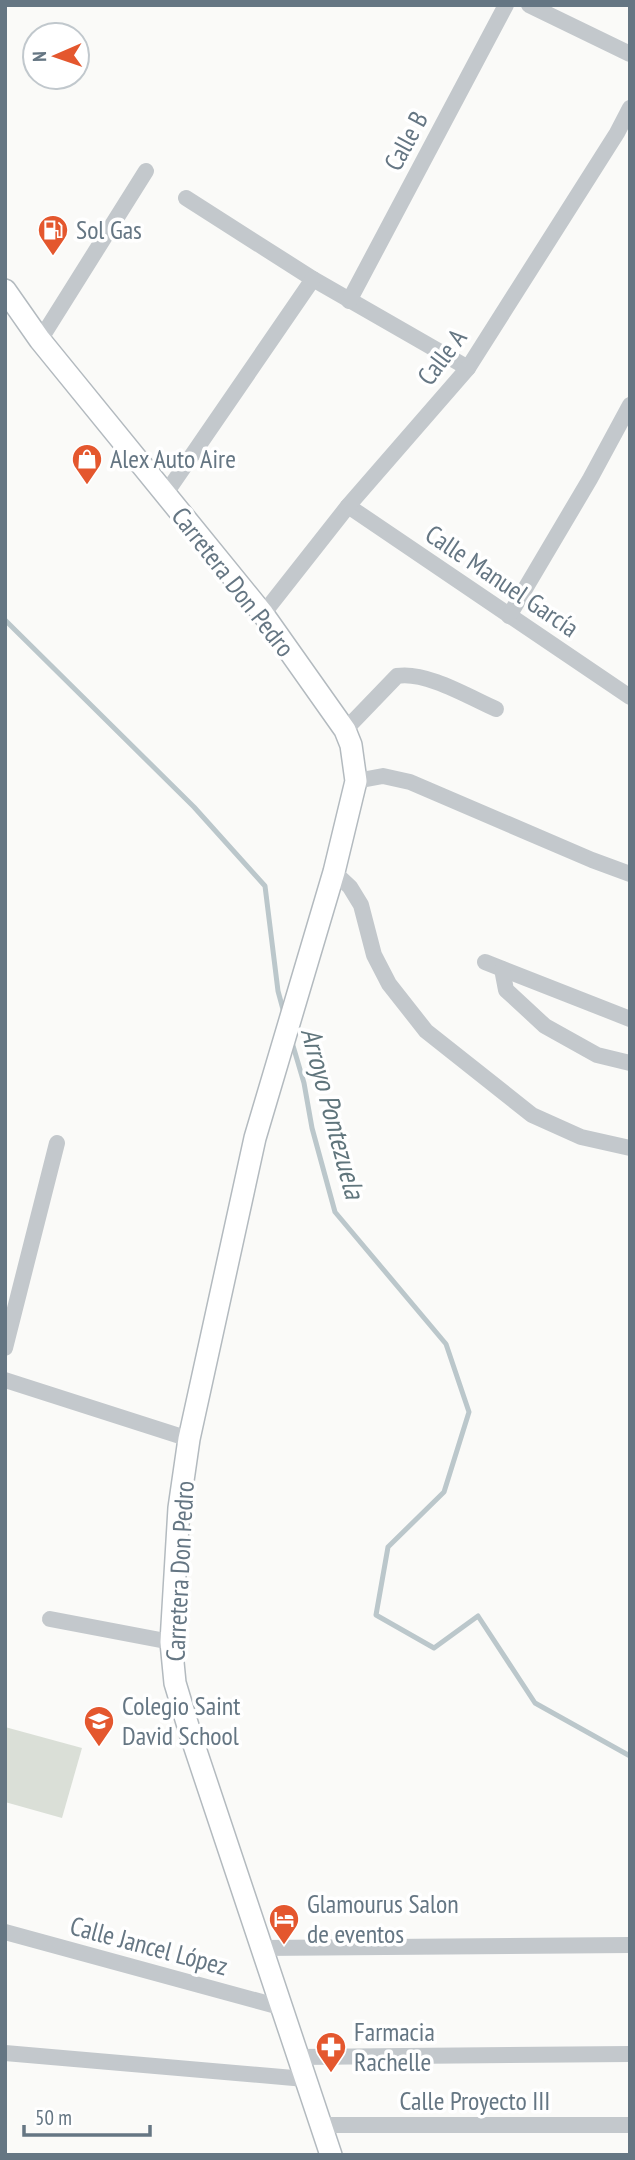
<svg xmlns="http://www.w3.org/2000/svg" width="635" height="2160" font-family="'PT Sans Narrow',sans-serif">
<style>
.green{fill:#dadfd7}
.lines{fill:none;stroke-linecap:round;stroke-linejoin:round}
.stream{stroke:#bbc7cb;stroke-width:5}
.secondary-casing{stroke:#b3babf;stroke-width:24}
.street{stroke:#c3c8cc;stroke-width:16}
.secondary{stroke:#fff;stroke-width:21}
.labels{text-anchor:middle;stroke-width:7;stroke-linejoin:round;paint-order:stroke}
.street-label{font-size:26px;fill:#657683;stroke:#fff}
.poi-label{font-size:26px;fill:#657683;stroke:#fff;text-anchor:start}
.water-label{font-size:28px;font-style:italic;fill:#60757c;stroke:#fff}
</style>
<rect width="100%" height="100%" fill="#fafaf8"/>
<path class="green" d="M5,1727l77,21 -20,70 -57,-16z"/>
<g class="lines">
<g class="stream">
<path d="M5,620l189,187 71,79 13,105 6,22"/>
<path d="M291,1039l13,44 8,45 23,84 111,132 23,68 -25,80 -56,55 -12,68 58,33 44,-32 57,87 95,53"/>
</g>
<g class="secondary-casing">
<path id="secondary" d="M5,290l35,50 223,274 82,116 6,15 5,36 -22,91 -79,266 -66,301 -10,69 -8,134 4,41 16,53 140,419"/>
</g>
<g class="street">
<path d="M529,5l101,49"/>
<path d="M186,198l127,81 155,89"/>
<path d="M349,301l157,-296"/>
<path d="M40,340l106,-169"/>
<path d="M164,496l149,-217"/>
<path d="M348,506l282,191"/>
<path d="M263,614l85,-108 120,-138 149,-235 13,-25"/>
<path d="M509,616l81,-137 40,-74"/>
<path d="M345,730l52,-54c29,-5 72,21 99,33"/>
<path d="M356,781l27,-5 27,6 182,78 38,14"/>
<path d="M334,872l16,15 11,18 13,50 15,29 37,47 106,84 49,22 49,11"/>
<path d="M485,962l145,57"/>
<path d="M502,969l4,21 39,36 52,29 33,8"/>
<path d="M5,1348l52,-205"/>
<path d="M5,1380l184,59"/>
<path d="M50,1619l121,23"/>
<path d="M5,1932l275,75"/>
<path d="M261,1948l369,-3"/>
<path d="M5,2053l300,26"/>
<path d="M298,2057l332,-3"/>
<path d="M321,2125h309"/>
</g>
<use href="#secondary" class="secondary"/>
</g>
<defs>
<g id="fuel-pin" transform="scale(1.575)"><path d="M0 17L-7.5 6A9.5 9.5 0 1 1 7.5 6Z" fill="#e4572e" stroke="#fff"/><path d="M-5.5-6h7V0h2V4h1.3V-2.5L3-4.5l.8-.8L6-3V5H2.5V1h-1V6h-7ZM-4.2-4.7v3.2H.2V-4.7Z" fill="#fff"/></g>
<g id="shop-pin" transform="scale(1.575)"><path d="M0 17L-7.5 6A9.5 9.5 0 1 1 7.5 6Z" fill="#e4572e" stroke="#fff"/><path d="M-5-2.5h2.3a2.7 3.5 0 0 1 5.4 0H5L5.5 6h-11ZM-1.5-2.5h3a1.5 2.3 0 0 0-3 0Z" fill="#fff"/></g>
<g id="school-pin" transform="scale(1.575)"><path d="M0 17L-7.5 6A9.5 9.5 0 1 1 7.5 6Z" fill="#e4572e" stroke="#fff"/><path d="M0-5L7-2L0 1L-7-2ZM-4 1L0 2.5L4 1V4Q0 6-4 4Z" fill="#fff"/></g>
<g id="hotel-pin" transform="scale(1.575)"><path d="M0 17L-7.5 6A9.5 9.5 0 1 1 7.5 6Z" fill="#e4572e" stroke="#fff"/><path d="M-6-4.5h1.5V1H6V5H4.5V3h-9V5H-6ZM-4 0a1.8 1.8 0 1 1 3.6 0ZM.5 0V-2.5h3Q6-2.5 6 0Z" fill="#fff"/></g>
<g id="pharmacy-pin" transform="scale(1.575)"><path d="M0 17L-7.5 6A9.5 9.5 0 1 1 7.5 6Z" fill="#e4572e" stroke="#fff"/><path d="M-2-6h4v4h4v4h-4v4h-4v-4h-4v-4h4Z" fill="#fff"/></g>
</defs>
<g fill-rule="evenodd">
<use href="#fuel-pin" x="53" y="230"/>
<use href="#shop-pin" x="87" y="459"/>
<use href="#school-pin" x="99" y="1721"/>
<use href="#hotel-pin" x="284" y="1919"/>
<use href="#pharmacy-pin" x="331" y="2047"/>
</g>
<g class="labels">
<g class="street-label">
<text transform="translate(406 141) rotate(-62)" y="9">Calle B</text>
<text transform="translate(442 357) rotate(-53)" y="9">Calle A</text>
<text transform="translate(502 581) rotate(34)" y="9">Calle Manuel García</text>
<text transform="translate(233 582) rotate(52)" y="9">Carretera Don Pedro</text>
<text transform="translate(180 1571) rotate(-87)" y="9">Carretera Don Pedro</text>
<text transform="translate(149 1946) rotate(15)" y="9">Calle Jancel López</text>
<text x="475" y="2110">Calle Proyecto III</text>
</g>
<g class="poi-label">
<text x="76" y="239">Sol Gas</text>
<text x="110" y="468">Alex Auto Aire</text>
<text x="122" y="1715">Colegio Saint<tspan x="122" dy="30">David School</tspan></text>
<text x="307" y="1913">Glamourus Salon<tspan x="307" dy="30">de eventos</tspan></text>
<text x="354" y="2041">Farmacia<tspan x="354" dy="30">Rachelle</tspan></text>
</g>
<g class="water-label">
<text transform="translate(333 1113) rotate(75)" y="10">Arroyo Pontezuela</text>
</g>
</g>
<rect width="635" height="2160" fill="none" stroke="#657683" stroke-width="14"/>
<g transform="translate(56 56) rotate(268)"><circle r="33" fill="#ffffff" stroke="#c1c8cd" stroke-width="2"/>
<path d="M0-5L12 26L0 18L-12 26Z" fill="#e4572e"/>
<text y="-10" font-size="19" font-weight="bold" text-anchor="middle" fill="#657683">N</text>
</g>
<path d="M24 2125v10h126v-10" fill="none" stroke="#657683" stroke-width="3.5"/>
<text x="35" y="2125" font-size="21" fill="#657683" stroke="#ffffff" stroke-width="5" paint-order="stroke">50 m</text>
</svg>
